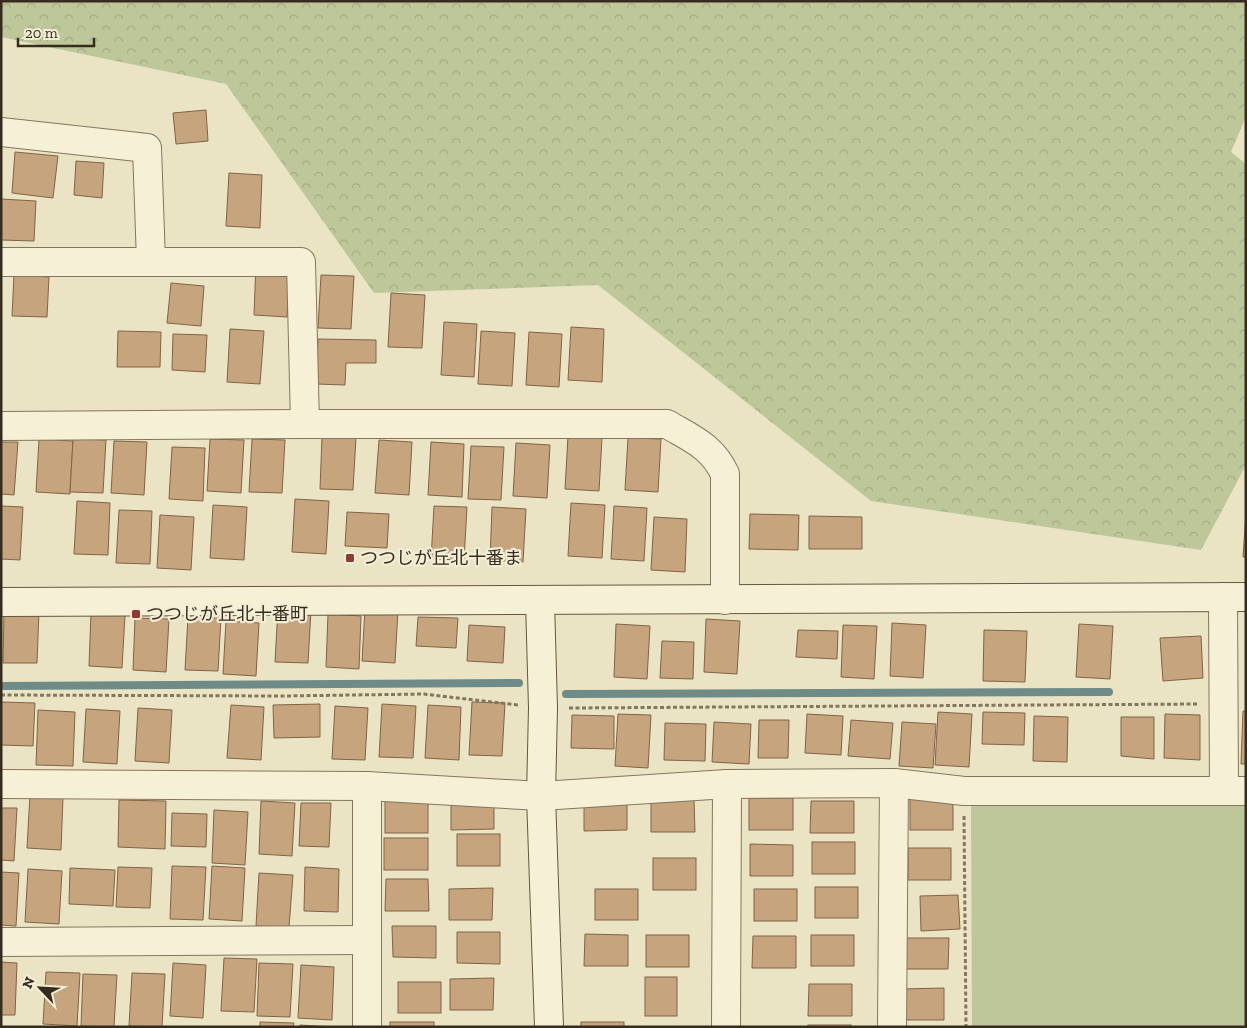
<svg xmlns="http://www.w3.org/2000/svg" width="1247" height="1028" font-family="'Zilla Slab','Noto Sans JP',serif">
<style>
.forest{fill:url(#forest-crowns)}
.garden{fill:#bdc799}
.lines{fill:none;stroke-linecap:round;stroke-linejoin:round}
.stream{stroke:#6e8b87;stroke-width:8}
.building{fill:#c5a47e;stroke:#816344}
.street-casing{stroke:#84765c;stroke-width:30}
.secondary-casing{stroke:#655740;stroke-width:30}
.path{stroke:#84765c;stroke-width:3;stroke-dasharray:4 2.5;stroke-linecap:butt}
.street{stroke:#f6f0d7;stroke-width:28}
.secondary{stroke:#f6f0d7;stroke-width:28}
.poi-dot{fill:#8e3c31;stroke:#f2edd4;stroke-width:2}
.labels{text-anchor:middle;stroke-width:4.5;stroke-linejoin:round;paint-order:stroke}
.poi-label{font-size:18px;fill:#352c1f;stroke:#f2edd4;text-anchor:start}
</style>
<defs>
<pattern id="forest-crowns" width="20" height="18" patternUnits="userSpaceOnUse" patternTransform="scale(1.25)"><rect width="20" height="18" fill="#bdc799"/><path d="M2 6a3 3 0 1 1 6 0M12 15a3 3 0 1 1 6 0" fill="none" stroke="#a3ab83"/></pattern>
</defs>
<rect width="100%" height="100%" fill="#eae4c5"/>
<path class="forest" d="M1,1h1245v115l-15,36 15,12v301l-45,85 -330,-49 -273,-216 -224,8 -148,-209 -225,-47z"/>
<path class="garden" d="M1246,803v224h-274l-1,-222z"/>
<g class="lines">
<g class="stream">
<path d="M1,686l518,-3"/>
<path d="M566,694l543,-2"/>
</g>
</g>
<g class="building">
<path d="M206,110l2,31 -32,3 -3,-31z"/>
<path d="M15,152l43,4 -5,42 -41,-5z"/>
<path d="M76,161l28,2 -2,35 -28,-3z"/>
<path d="M229,173l33,2 -2,53 -34,-2z"/>
<path d="M1,199l35,2 -2,40 -33,-1z"/>
<path d="M256,262l34,2 -3,53 -33,-2z"/>
<path d="M14,275l35,2 -2,40 -35,-1z"/>
<path d="M321,275l33,1 -3,53 -33,-1z"/>
<path d="M171,283l33,3 -3,40 -34,-3z"/>
<path d="M391,293l34,2 -3,53 -34,-1z"/>
<path d="M444,322l33,2 -3,53 -33,-2z"/>
<path d="M571,327l33,2 -2,53 -34,-2z"/>
<path d="M230,329l34,2 -4,53 -33,-2z"/>
<path d="M118,331l43,1 -1,35h-43z"/>
<path d="M481,331l34,2 -3,53 -34,-2z"/>
<path d="M529,332l33,2 -3,53 -33,-2z"/>
<path d="M173,334l34,1 -2,37 -33,-2z"/>
<path d="M318,339l58,1v23h-30l-1,22 -29,-1z"/>
<path d="M322,436l34,1 -3,53 -33,-1z"/>
<path d="M568,436l34,2 -3,53 -34,-2z"/>
<path d="M628,438l33,1 -3,53 -33,-2z"/>
<path d="M39,439l34,2 -3,53 -34,-2z"/>
<path d="M73,439l33,1 -3,53 -33,-1z"/>
<path d="M210,439l34,1 -3,53 -34,-2z"/>
<path d="M252,439l33,1 -3,53 -33,-1z"/>
<path d="M379,440l33,2 -3,53 -34,-2z"/>
<path d="M114,441l33,1 -3,53 -33,-2z"/>
<path d="M1,442h17l-4,53 -13,-1z"/>
<path d="M431,442l33,2 -2,53 -34,-2z"/>
<path d="M516,443l34,2 -3,53 -34,-2z"/>
<path d="M471,446l33,1 -3,53 -33,-1z"/>
<path d="M172,447l33,1 -2,53 -34,-2z"/>
<path d="M295,499l34,2 -3,53 -34,-2z"/>
<path d="M77,501l33,2 -2,52 -34,-1z"/>
<path d="M571,503l34,2 -3,53 -34,-2z"/>
<path d="M213,505l34,2 -3,53 -34,-2z"/>
<path d="M1,506l22,1 -3,53 -19,-1z"/>
<path d="M434,506l33,1 -3,53 -33,-1z"/>
<path d="M614,506l33,2 -3,53 -33,-2z"/>
<path d="M492,507l34,2 -3,53 -33,-2z"/>
<path d="M119,510l33,1 -2,53 -34,-1z"/>
<path d="M347,512l42,2 -2,34 -42,-2z"/>
<path d="M1246,513v44h-3z"/>
<path d="M750,514l49,1 -1,35 -49,-1z"/>
<path d="M160,515l34,2 -3,53 -34,-2z"/>
<path d="M809,516l53,1v32h-53z"/>
<path d="M654,517l33,2 -2,53 -34,-2z"/>
<path d="M278,608l33,2 -3,53 -33,-1z"/>
<path d="M365,608l33,2 -3,53 -33,-2z"/>
<path d="M4,610l35,1 -2,52h-34z"/>
<path d="M91,613l34,2 -3,53 -33,-2z"/>
<path d="M328,614l33,2 -2,53 -33,-2z"/>
<path d="M188,617l33,1 -3,53 -33,-1z"/>
<path d="M418,617l40,1 -2,30 -40,-2z"/>
<path d="M135,618l34,1 -3,53 -33,-2z"/>
<path d="M706,619l34,2 -3,53 -33,-2z"/>
<path d="M226,621l33,2 -3,53 -33,-2z"/>
<path d="M892,623l34,2 -3,53 -33,-2z"/>
<path d="M616,624l34,2 -3,53 -33,-2z"/>
<path d="M1079,624l34,2 -3,53 -34,-2z"/>
<path d="M469,625l36,2 -2,36 -36,-2z"/>
<path d="M843,625l34,1 -3,53 -33,-2z"/>
<path d="M798,630l40,1 -1,28 -41,-2z"/>
<path d="M984,630l43,1 -2,51 -42,-1z"/>
<path d="M1201,636l2,42 -40,3 -3,-43z"/>
<path d="M662,641l32,1 -1,37 -33,-1z"/>
<path d="M1,702l34,1 -2,43 -32,-1z"/>
<path d="M472,702l33,1 -3,53 -33,-1z"/>
<path d="M320,704v33l-46,1 -1,-33z"/>
<path d="M382,704l34,2 -3,52 -34,-1z"/>
<path d="M231,705l33,2 -3,53 -34,-2z"/>
<path d="M428,705l33,2 -2,53 -34,-2z"/>
<path d="M335,706l33,2 -3,52 -33,-1z"/>
<path d="M138,708l34,2 -3,53 -34,-2z"/>
<path d="M86,709l34,2 -3,53 -34,-2z"/>
<path d="M38,710l37,2 -2,54 -37,-1z"/>
<path d="M1243,711h3v53h-5z"/>
<path d="M938,712l34,2 -3,53 -34,-2z"/>
<path d="M983,712l42,1 -1,32 -42,-1z"/>
<path d="M618,714l33,1 -3,53 -33,-2z"/>
<path d="M807,714l36,2 -2,39 -36,-2z"/>
<path d="M1165,714l35,1v45l-36,-2z"/>
<path d="M572,715l42,1v33l-43,-1z"/>
<path d="M1034,716l34,1 -1,45 -34,-1z"/>
<path d="M1121,717h33v42l-33,-3z"/>
<path d="M759,720h30l-1,38h-30z"/>
<path d="M851,720l42,3 -3,36 -42,-3z"/>
<path d="M714,722l37,2 -2,40 -37,-2z"/>
<path d="M902,722l34,2 -3,44 -34,-2z"/>
<path d="M665,723l41,1 -1,37 -41,-1z"/>
<path d="M30,795l33,2 -2,53 -34,-2z"/>
<path d="M451,798h43v31l-43,1z"/>
<rect x="749" y="798" width="44" height="32"/>
<path d="M584,799h43v31l-43,1z"/>
<rect x="910" y="799" width="43" height="31"/>
<path d="M119,800l47,1 -1,48 -47,-2z"/>
<path d="M651,800h43l1,32h-44z"/>
<path d="M261,801l34,2 -3,53 -33,-2z"/>
<rect x="385" y="801" width="43" height="32"/>
<path d="M811,801h43v32h-44z"/>
<path d="M301,803h30l-2,44 -30,-1z"/>
<path d="M1,808h16l-3,53 -13,-1z"/>
<path d="M214,810l34,2 -3,53 -33,-2z"/>
<path d="M172,813l35,1 -1,33 -35,-1z"/>
<rect x="457" y="834" width="43" height="32"/>
<rect x="384" y="838" width="44" height="32"/>
<rect x="812" y="842" width="43" height="32"/>
<path d="M750,844l43,1v31h-43z"/>
<rect x="908" y="848" width="43" height="32"/>
<rect x="653" y="858" width="43" height="32"/>
<path d="M172,866l34,1 -3,53 -33,-1z"/>
<path d="M212,866l33,2 -3,53 -33,-2z"/>
<path d="M118,867l34,1 -2,40 -34,-1z"/>
<path d="M305,867l34,2 -1,43 -34,-1z"/>
<path d="M70,868l45,2 -2,36 -44,-2z"/>
<path d="M28,869l34,2 -3,53 -34,-2z"/>
<path d="M1,872l18,1 -3,53 -15,-1z"/>
<path d="M259,873l34,2 -4,52 -33,-1z"/>
<path d="M386,879h42l1,32h-44z"/>
<rect x="815" y="887" width="43" height="31"/>
<path d="M493,888l-1,32h-43v-31z"/>
<rect x="595" y="889" width="43" height="31"/>
<rect x="754" y="889" width="43" height="32"/>
<path d="M958,895l2,34 -39,2 -1,-35z"/>
<path d="M392,926h44v32l-43,-1z"/>
<path d="M457,932h43v32l-43,-1z"/>
<path d="M585,934l43,1v31h-44z"/>
<rect x="646" y="935" width="43" height="32"/>
<rect x="811" y="935" width="43" height="31"/>
<path d="M753,936h43v32h-44z"/>
<path d="M905,938h44l-1,31h-43z"/>
<path d="M224,958l33,1 -3,53 -33,-1z"/>
<path d="M1,962l16,1 -2,52h-14z"/>
<path d="M173,963l33,2 -3,53 -33,-2z"/>
<path d="M259,963l34,1 -3,53 -33,-1z"/>
<path d="M301,965l33,2 -2,53 -34,-2z"/>
<path d="M46,972l34,1 -3,53 -34,-2z"/>
<path d="M132,973l33,1 -3,53 -33,-1z"/>
<path d="M83,974l34,1 -3,52 -33,-1z"/>
<rect x="645" y="977" width="32" height="39"/>
<path d="M494,978l-1,32h-43v-31z"/>
<rect x="398" y="982" width="43" height="31"/>
<path d="M809,984h43v32h-44z"/>
<path d="M944,988v32h-43v-31z"/>
<path d="M260,1022l34,1 -1,4h-33z"/>
<rect x="390" y="1022" width="44" height="5"/>
<rect x="581" y="1022" width="43" height="5"/>
<path d="M300,1025l33,2h-33z"/>
<rect x="808" y="1025" width="43" height="2"/>
</g>
<g class="lines">
<g class="street-casing">
<g id="street">
<path d="M1,132l146,16 4,113"/>
<path d="M1,262h300l4,162h362c25,15 45,22 58,50v126"/>
<path d="M1,426l304,-2"/>
<path d="M1223,597l1,194"/>
<path d="M1,784l366,2 174,10 186,-12 167,-1 70,8h282"/>
<path d="M367,786v241"/>
<path d="M1,942l366,-2"/>
<path d="M726,1027l1,-243"/>
<path d="M892,1027l2,-244"/>
</g>
</g>
<g class="secondary-casing">
<g id="secondary">
<path d="M540,601l3,107 -2,88 8,231"/>
<path d="M1,602l1245,-5"/>
</g>
</g>
<g class="path">
<path d="M1,695l282,1 141,-2 94,11"/>
<path d="M569,708l629,-4"/>
<path d="M964,816l2,211"/>
</g>
<use href="#street" class="street"/>
<use href="#secondary" class="secondary"/>
</g>
<g class="poi-dot">
<rect x="345" y="553" width="10" height="10" rx="2.5"/>
<rect x="131" y="609" width="10" height="10" rx="2.5"/>
</g>
<g class="labels">
<g class="poi-label">
<text x="360" y="564">つつじが丘北十番ま</text>
<text x="146" y="620">つつじが丘北十番町</text>
</g>
</g>
<rect width="1247" height="1028" fill="none" stroke="#352c1f" stroke-width="5"/>
<g transform="translate(40 988) rotate(295)" stroke="#f2edd4" stroke-width="4" paint-order="stroke">
<path d="M0-4L9 19L0 12L-9 19Z" fill="#352c1f"/>
<text y="-8" font-size="14" font-weight="bold" text-anchor="middle" fill="#352c1f">N</text>
</g>
<path d="M18 38v8h76v-8" fill="none" stroke="#352c1f" stroke-width="2.5"/>
<text x="25" y="38" font-size="15" fill="#352c1f" stroke="#f2edd4" stroke-width="4" paint-order="stroke">20 m</text>
</svg>
